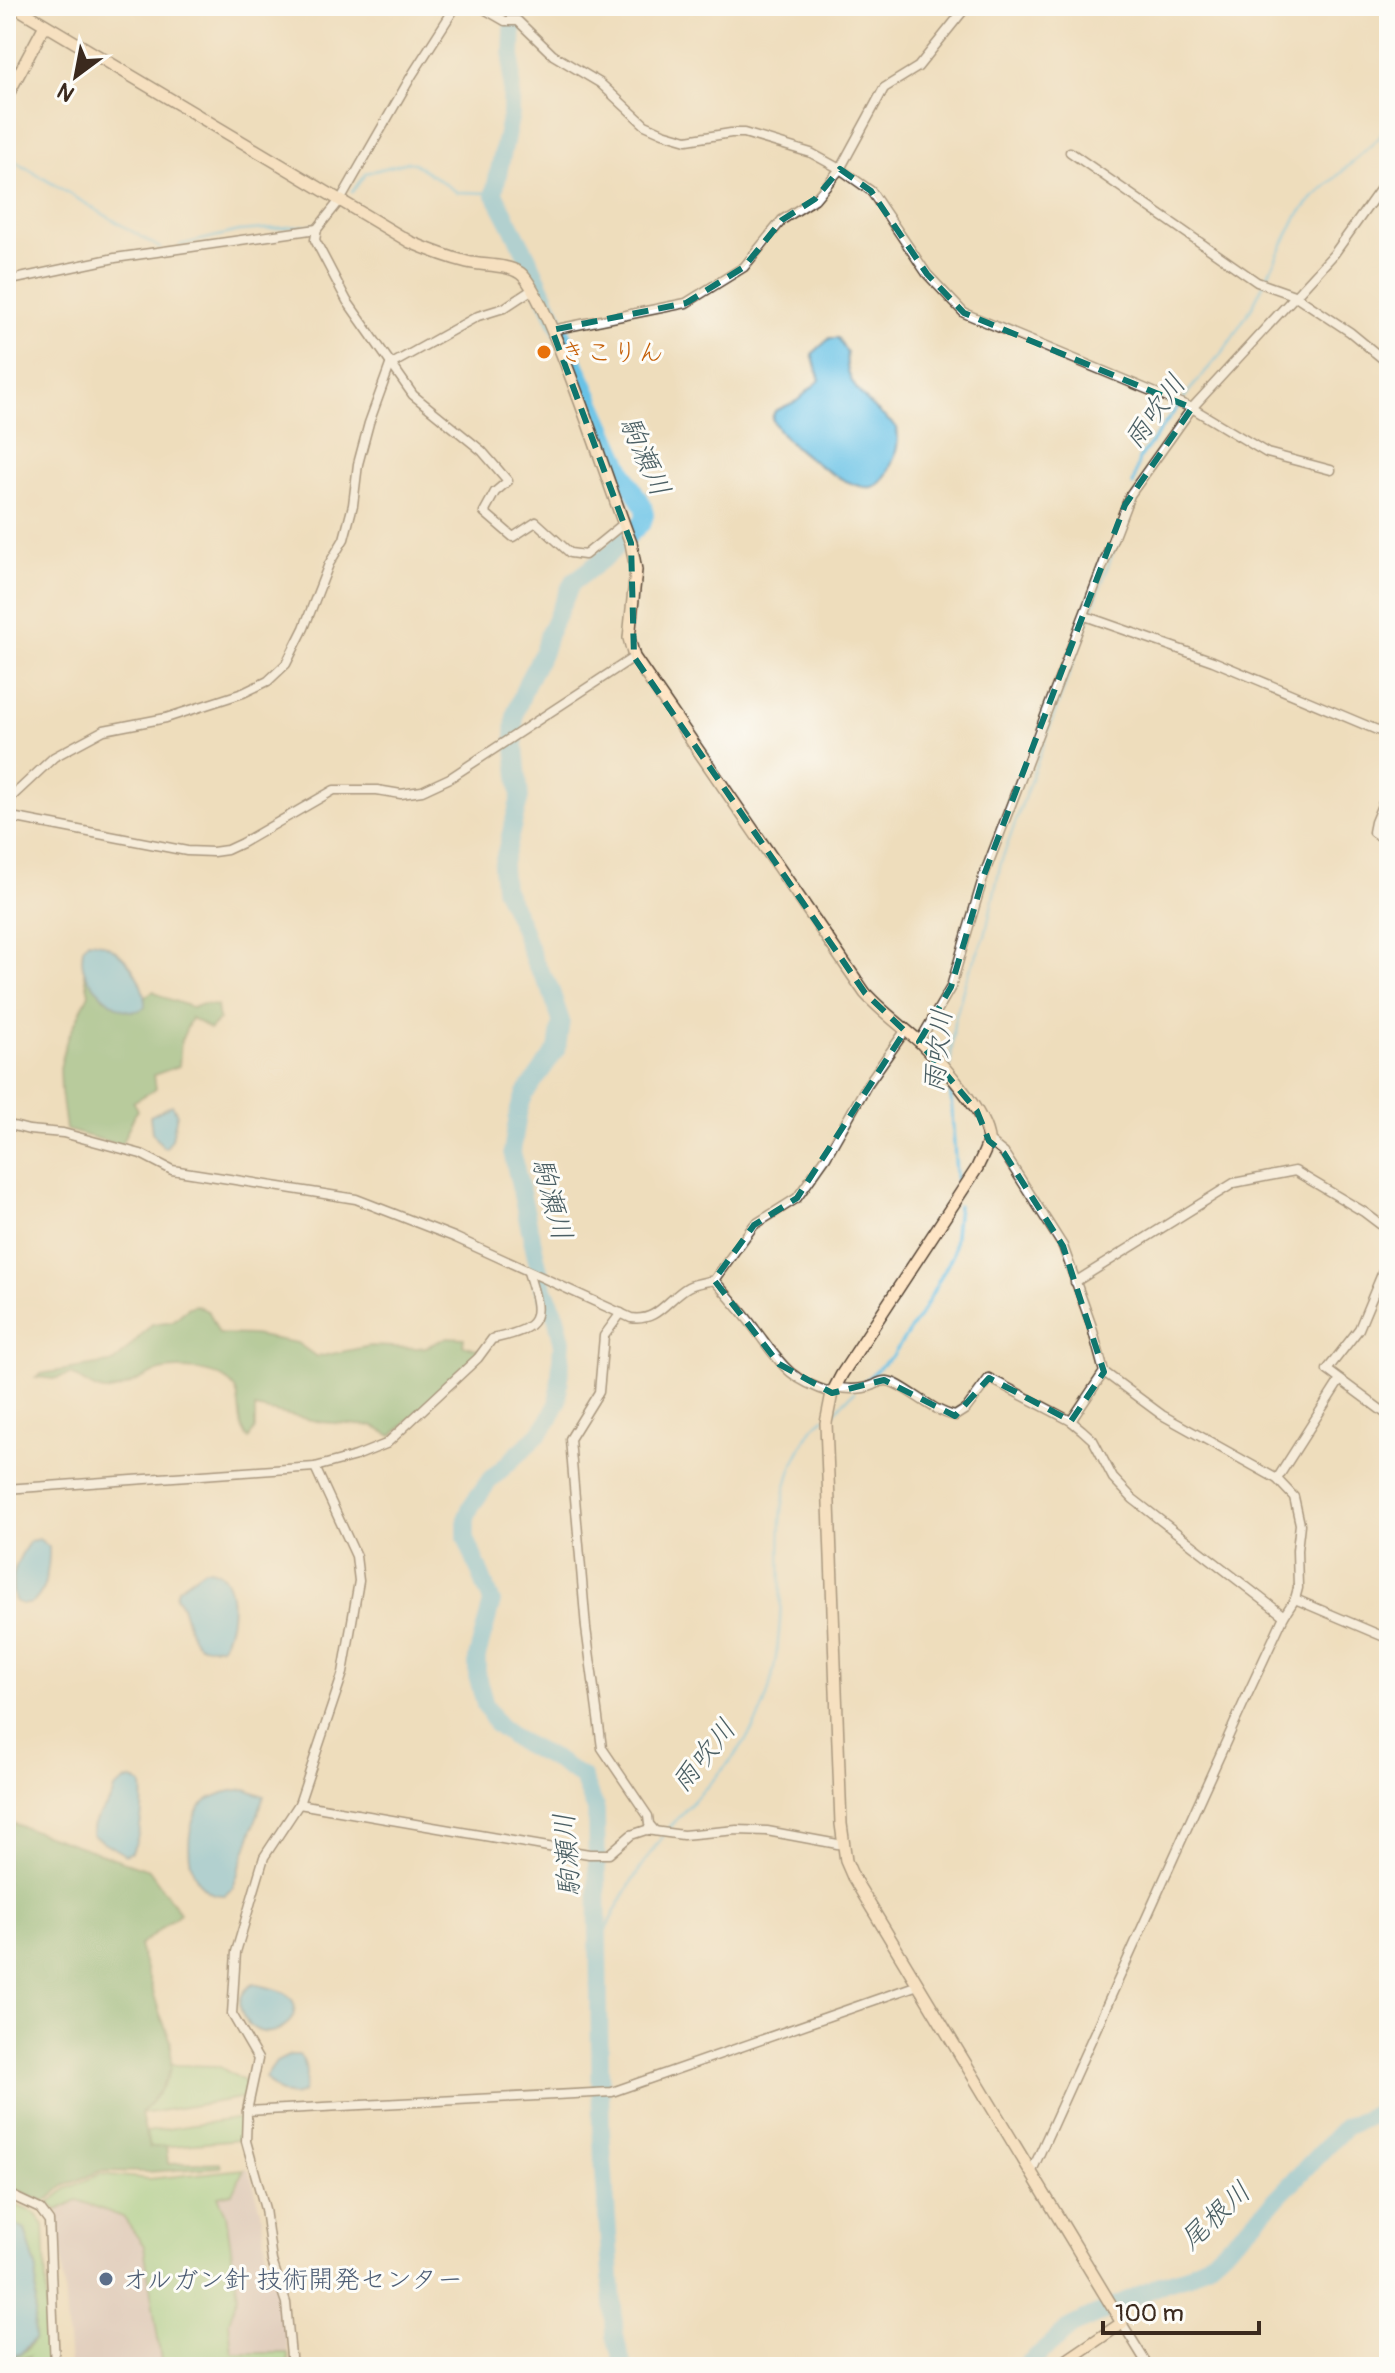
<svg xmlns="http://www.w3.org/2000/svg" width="1395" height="2373" font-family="Pangolin,'Klee One',sans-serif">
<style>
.industrial{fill:#d2bec1}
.green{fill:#90d38b;stroke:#667e54;stroke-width:2}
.forest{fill:#74b577;stroke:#58704a;stroke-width:2}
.water{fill:#69c2e6;stroke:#527682;stroke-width:2}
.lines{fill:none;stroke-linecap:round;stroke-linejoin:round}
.stream{stroke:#69c2e6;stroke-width:3}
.river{stroke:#69c2e6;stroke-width:18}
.street-casing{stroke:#564536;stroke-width:11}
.secondary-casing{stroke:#564536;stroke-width:14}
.street{stroke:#fff;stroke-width:8}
.secondary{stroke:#fee5c5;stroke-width:11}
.marked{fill:none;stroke:#0f766e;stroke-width:6;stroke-dasharray:16 10;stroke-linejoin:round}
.food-dot{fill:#e8710a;stroke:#fdfcf7;stroke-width:3}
.service-dot{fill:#5c6f8a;stroke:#fdfcf7;stroke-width:3}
.labels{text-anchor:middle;stroke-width:6;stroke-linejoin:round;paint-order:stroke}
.food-label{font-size:26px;fill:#c56008;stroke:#fdfcf7;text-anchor:start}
.service-label{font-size:26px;fill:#4e5e75;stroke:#fdfcf7;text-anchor:start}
.water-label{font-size:28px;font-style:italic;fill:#4b5f64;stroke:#fdfcf7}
</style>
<rect width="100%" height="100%" fill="#fdfcf7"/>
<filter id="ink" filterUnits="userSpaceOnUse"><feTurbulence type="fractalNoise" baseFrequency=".0125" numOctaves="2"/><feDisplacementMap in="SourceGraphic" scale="16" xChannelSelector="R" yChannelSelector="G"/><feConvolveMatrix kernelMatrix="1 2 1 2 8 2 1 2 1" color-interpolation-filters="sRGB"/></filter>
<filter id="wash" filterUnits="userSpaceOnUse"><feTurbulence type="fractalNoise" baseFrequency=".006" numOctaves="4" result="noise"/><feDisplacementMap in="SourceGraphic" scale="32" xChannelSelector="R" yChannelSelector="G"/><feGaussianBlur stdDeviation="1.8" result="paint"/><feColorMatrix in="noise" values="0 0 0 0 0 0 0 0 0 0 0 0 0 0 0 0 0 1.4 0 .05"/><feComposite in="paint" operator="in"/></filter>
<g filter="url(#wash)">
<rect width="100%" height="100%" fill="#eeddbc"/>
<g class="industrial">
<path d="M244,2169h5l12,41 6,50 15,43 6,50 -56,1 -3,-33 9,-26 -12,-79 -8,-20 14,-3z"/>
<path d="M77,2200l46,17 21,29 18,121h-92l-12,-157z"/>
</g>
<g class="green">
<path d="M171,2063l5,2 42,1 31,18 -10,56 -90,8 -3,-16 95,-14v-20l-100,16c12,-14 29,-32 30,-51z"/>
<path d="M244,2169l-12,24 -14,3 8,19 12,80 -9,26 3,32h56l1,14h-127l-18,-121 -21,-29 -46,-17 -19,10 -9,-6 17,-15 34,-15 49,5z"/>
<path d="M6,2201l29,12 9,12 5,142h-38l14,-3 4,-8 -23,6 21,-13 7,-10 3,-68 -12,-41 -19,-11z"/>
</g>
<g class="forest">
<path d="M84,971l20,27 41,9v-11l9,-5c12,10 25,10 38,17l11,-4 14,2 2,14 -9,9 -19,-11 -10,23 -2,25 -25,9 2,14 -23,13 4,8 -16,35 -55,-15 -5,-38 -1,-24 6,-26 23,-48z"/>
<path d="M196,1305l13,7 10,22 34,1 44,8 20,14 53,-11 47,2 9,-1 22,-10 16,1 -1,7 17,5 -3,7 -85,79 -19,-10 -52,-4 -66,-14v21l-6,10c-16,-16 -3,-44 -20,-57 -15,-13 -53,-16 -72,-10 -15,4 -31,18 -47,19 -13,2 -28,-11 -39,-17l-17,5 -18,-2 4,-3 75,-12 37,-38 21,-3 16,-14z"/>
<path d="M6,1821l143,49 31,43 -41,33 21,68 11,27v28l-12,23 -18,22 8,34 17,-2 2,18 52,-2 1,5 -74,5 -47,-1 -36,15 -19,16 -39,-17z"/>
</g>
<g class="water">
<path d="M830,338h8l9,15c-5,34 28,55 50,75 2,14 0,24 -6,37 -3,8 -10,21 -20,22 -24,4 -92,-46 -99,-69l3,-7 22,-10 23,-21 -8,-26z"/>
<path d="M88,941c31,0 58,38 57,66 -20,15 -51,-16 -60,-34 -4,-8 -3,-16 -2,-25z"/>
<path d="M172,1105l5,9 -5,25 -6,9 -3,-1 -11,-15 -2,-16z"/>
<path d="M39,1539l10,8c1,18 -5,71 -34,54 -7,-23 2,-42 15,-60z"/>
<path d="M205,1569c34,-3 31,58 16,77 -41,8 -27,-28 -45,-50l2,-8z"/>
<path d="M133,1779l9,6c2,21 -1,48 -10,67l-7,3 -33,-20c1,-24 18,-24 22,-46l13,-9z"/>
<path d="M246,1789l18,7 -31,92 -8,7c-40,2 -43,-62 -26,-87 11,-14 31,-17 47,-19z"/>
<path d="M254,1984c16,4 45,7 40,29 -1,7 -9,14 -16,17 -30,13 -54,-32 -24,-46z"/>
<path d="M290,2055h9c9,8 8,26 4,37 -14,10 -28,-2 -38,-14l11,-16z"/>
<path d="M6,2219l19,11 12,41 -3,68 -14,15 -14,3z"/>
</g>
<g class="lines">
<g class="stream">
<path d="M6,156l154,92"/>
<path d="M352,192l14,-19 42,-11 6,1 43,29 37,1"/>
<path d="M180,245l59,-14 76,-6"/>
<path d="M1133,485l6,-26 51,-69 35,-41 28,-44 43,-87 15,-18 69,-63 9,-21"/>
<path d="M950,1067l4,-44 12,-44 19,-43 16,-74 129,-357"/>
<path d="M950,1082l7,108"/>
<path d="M859,1386l34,-31 31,-46 29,-55 5,-48"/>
<path d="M834,1412l20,-20"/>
<path d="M668,1830c35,-44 75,-71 96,-125 10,-26 14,-57 16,-85 4,-58 -10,-120 22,-174 6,-11 11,-21 22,-28"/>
<path d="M600,1943c16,-39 38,-73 63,-107"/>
</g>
<g class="river">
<path d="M513,6l-2,108 -17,79 35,67 98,219 16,27 2,9 -3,8 -35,33 -35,27 -24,52 -5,17 -16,30 -12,32 -1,23 6,60 -18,70 2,21 17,37 14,38 15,25 11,33 -4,28 -32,45 -6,15 -7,43 31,135 12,25 7,29 -2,36 -2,25 -8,17 -11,15 -50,47 -18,25 -5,13v19l26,64 -15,55v19l8,29 12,20 18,14 42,22 25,16 14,33 5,318 14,207 8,32"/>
<path d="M1024,2367l48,-41 92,-43 26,-8 23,-16 38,-34 94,-98 44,-19"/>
</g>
</g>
</g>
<g filter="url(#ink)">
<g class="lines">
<g class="street-casing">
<g id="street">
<path d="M456,6l-44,69 -71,124 -24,30 -2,11 32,61 66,94 69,56 26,30 -13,11 -11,20 29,25 23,-15 34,31 15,2 38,-31"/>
<path d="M479,6l26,15h13l35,34 47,28 45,42 18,8 24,7 44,-7h13l67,20 29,16 31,22 56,83 37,39 228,95 75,45 64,17"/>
<path d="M1070,152l187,130 37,13 56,37 39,32"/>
<path d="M6,281l109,-23 202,-29"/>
<path d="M552,330l134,-27 58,-36 38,-47 33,-21 25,-30 44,-81 34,-21 49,-61"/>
<path d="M1085,616l128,45 176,74"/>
<path d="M1389,788l-14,34 -2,10 16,10"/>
<path d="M6,802l48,-45 50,-27 62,-12 77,-25 25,-12 18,-17 18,-36 25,-64 15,-25 9,-34 5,-41 11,-41 21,-58 88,-49 26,-8 29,-19"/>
<path d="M6,816l181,35 26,1 14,-2 15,-7 92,-53h43l24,4 21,-3 28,-13 184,-121"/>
<path d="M919,1042l32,-55 33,-112 146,-380 62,-87 142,-154 55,-77"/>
<path d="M6,1124l23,6 34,3 78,21 31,16 184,29 98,38 177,81c27,4 36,-19 57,-31 7,-4 18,-5 26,-7l40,-55 43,-27 29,-41 41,-72 38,-54"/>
<path d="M989,1141l15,12 59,93 28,78 13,48 58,43 115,64 17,18 6,27 -3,26 1,38 -3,11 -11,17 -40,86 -213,471"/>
<path d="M1389,1257l-30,72 -32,41 62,46"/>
<path d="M714,1280c14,16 29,32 41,49 27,36 33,50 77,64"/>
<path d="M1075,1282l159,-99 61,-12 69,41 25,19"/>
<path d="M621,1313l-17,23 -5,56 -29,47 16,189 16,120 46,68 1,8 6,7"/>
<path d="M835,1387c13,3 26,3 39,-2 3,-2 8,-4 12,-4 15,0 44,30 69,35l11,-7 23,-31 82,43 11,9 11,10 20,38 20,21 151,117"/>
<path d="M1071,1421l33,-49"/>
<path d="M1277,1479l63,-99"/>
<path d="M6,1489l309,-22 41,-11 30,-12 92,-86 14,-19c51,-11 51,-20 36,-67"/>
<path d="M1295,1599l94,40"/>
<path d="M299,1804l290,50h20l22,-19 15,-5 37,5 54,-5 30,1 76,14"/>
<path d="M247,2111l365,-19 306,-107"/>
<path d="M6,2193l34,16 9,12 6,146"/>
<path d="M1122,2323l27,44"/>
<path d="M292,2367l-6,-64 -14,-42 -7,-52 -19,-68 1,-30 11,-52 -26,-45 4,-62 28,-95 35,-53 44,-131 16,-92 -3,-25 -41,-89"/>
</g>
</g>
<g class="secondary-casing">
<g id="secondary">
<path d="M14,6l396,236c19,8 37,15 57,20 17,4 39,2 53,11 27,18 93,226 111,270l5,27 -7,68 5,19 231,336c17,19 37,33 56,50 19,19 65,69 67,96 0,9 -8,21 -11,29l-135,206 -10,19 -6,30 15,401 5,37 7,16 269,446 -65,44"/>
<path d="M6,98l39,-73"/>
</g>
</g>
<use href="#street" class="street"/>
<use href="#secondary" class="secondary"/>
</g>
</g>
<path d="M0 0H1395V2373H0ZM840,169l31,22 56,83 37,39 228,95 -67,97 -141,370 -33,112 -32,55 58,69 12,30 15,12 59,93 41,126 -33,49 -82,-43 -34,38 -71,-36 -52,13 -53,-29 -65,-84 40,-55 43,-27 108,-167 -40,-38 -231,-336 -3,-114 -79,-213 134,-27 58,-36 38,-47 33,-21z" fill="#eeddbc" fill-opacity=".55" fill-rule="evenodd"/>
<path class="marked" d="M840,169l31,22 56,83 37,39 228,95 -67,97 -141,370 -33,112 -32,55 58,69 12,30 15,12 59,93 41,126 -33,49 -82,-43 -34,38 -71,-36 -52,13 -53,-29 -65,-84 40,-55 43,-27 108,-167 -40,-38 -231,-336 -3,-114 -79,-213 134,-27 58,-36 38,-47 33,-21z"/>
<circle class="food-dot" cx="544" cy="352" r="8"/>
<circle class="service-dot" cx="106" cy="2279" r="8"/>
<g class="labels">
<g class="food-label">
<text x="560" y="361">きこりん</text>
</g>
<g class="service-label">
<text x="122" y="2288">オルガン針 技術開発センター</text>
</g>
<g class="water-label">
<text transform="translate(1154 411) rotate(-54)" y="10">雨吹川</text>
<text transform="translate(646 456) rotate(66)" y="10">駒瀬川</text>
<text transform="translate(937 1051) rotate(-84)" y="10">雨吹川</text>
<text transform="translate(553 1199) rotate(75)" y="10">駒瀬川</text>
<text transform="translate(703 1755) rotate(-51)" y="10">雨吹川</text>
<text transform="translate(566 1855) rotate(-94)" y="10">駒瀬川</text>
<text transform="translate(1215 2215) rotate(-43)" y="10">尾根川</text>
</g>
</g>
<rect width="1395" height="2373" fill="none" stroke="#fdfcf7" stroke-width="32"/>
<g transform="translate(76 76) rotate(212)" stroke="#fdfcf7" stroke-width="6" paint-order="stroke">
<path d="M0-6L14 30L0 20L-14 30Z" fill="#3b2a1e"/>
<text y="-12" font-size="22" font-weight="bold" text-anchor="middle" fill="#3b2a1e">N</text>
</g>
<path d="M1103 2321v12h156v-12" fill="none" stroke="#3b2a1e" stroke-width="4"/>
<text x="1115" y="2321" font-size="24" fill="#3b2a1e" stroke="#fdfcf7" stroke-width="6" paint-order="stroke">100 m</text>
</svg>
